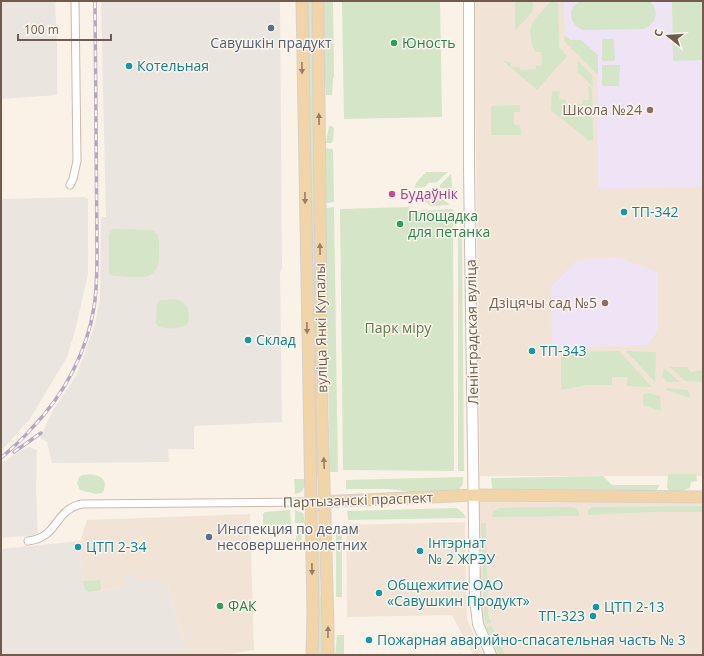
<svg xmlns="http://www.w3.org/2000/svg" width="704" height="656" font-family="'Open Sans',sans-serif">
<style>
.residential{fill:#f1e4d6}
.industrial{fill:#ebe5e0}
.education{fill:#efe4f6}
.green{fill:#d4e6c7}
.lines{fill:none;stroke-linecap:round;stroke-linejoin:round}
.street-casing{stroke:#cbbaae;stroke-width:9}
.secondary-casing{stroke:#cfbcaf;stroke-width:12}
.primary-casing{stroke:#d7d1cd;stroke-width:13}
.street{stroke:#fff;stroke-width:7}
.secondary{stroke:#fff;stroke-width:10}
.primary{stroke:#f1d4a7;stroke-width:11}
.rail-casing{stroke:#b5a7c2;stroke-width:3.5}
.rail{stroke:#fdf6ed;stroke-width:2;stroke-dasharray:6;stroke-linecap:butt}
.oneway{fill:#977f69}
.service-dot{fill:#5c6f8a;stroke:#fdf6ed;stroke-width:1.5}
.leisure-dot{fill:#2e9e5b;stroke:#fdf6ed;stroke-width:1.5}
.culture-dot{fill:#0f9aa8;stroke:#fdf6ed;stroke-width:1.5}
.education-dot{fill:#8d6e63;stroke:#fdf6ed;stroke-width:1.5}
.hotel-dot{fill:#d1479c;stroke:#fdf6ed;stroke-width:1.5}
.labels{text-anchor:middle;stroke-width:3;stroke-linejoin:round;paint-order:stroke}
.service-label{font-size:14px;fill:#4e5e75;stroke:#fdf6ed}
.leisure-label{font-size:14px;fill:#27864d;stroke:#fdf6ed;text-anchor:start}
.culture-label{font-size:14px;fill:#0d838f;stroke:#fdf6ed;text-anchor:start}
.education-label{font-size:14px;fill:#785e54;stroke:#fdf6ed;text-anchor:end}
.hotel-label{font-size:14px;fill:#b23c85;stroke:#fdf6ed;text-anchor:start}
.street-label{font-size:14px;fill:#715a4e;stroke:#fdf6ed}
.park-label{font-size:14px;fill:#5a7a4b;stroke:#fdf6ed}
</style>
<rect width="100%" height="100%" fill="#faf2e7"/>
<g class="residential">
<path d="M474,1h229v475h-223z"/>
<path d="M479,501h224v154h-207l-15,-31z"/>
<path d="M250,514l4,136 -31,5h-36l-19,-68h-4v-7h-29l-13,8 -33,4 -4,-3 -5,-37 2,-1 -2,-10 7,-21z"/>
<path d="M465,522l2,97 16,36h-10l-21,-40 -105,2 -1,-92z"/>
</g>
<g class="industrial">
<path d="M1,1h54l2,44v50l-56,4z"/>
<path d="M101,1h179l2,267 -2,6 2,148 -88,4v23h-26l1,13 -117,1 -5,-21 -7,-4 13,-28 23,-34 19,-51 5,-27 1,-81h5z"/>
<path d="M86,197l2,2v75l-13,57 -8,26 -37,62 -29,32v-252z"/>
<path d="M29,447l8,3 -1,39 2,46 -37,3v-74l20,-14z"/>
<path d="M80,541l2,11h-2l5,37 4,3 33,-4 3,-14h10v6h29v6l4,1 19,68h-186v-106z"/>
</g>
<g class="education">
<path d="M564,1h139v186l-105,2v-134l-28,-15 -5,-5z"/>
<path d="M619,258l39,14v58l-11,15 -95,3 -1,-61 27,-28z"/>
</g>
<g class="green">
<path d="M307,1h5l6,472h-5z"/>
<path d="M324,1h9l1,75 -1,3 -1,16h-6l-1,-15z"/>
<path d="M342,1h98l2,116 -98,2z"/>
<path d="M515,1h18v10l-18,20z"/>
<path d="M551,1h7l1,46 8,9 -30,34 -34,-29 8,1v5h8l2,3 15,-1v-3l6,-1 -1,-13h-6c-11,-28 -2,-30 16,-51z"/>
<path d="M581,1h68c12,9 7,24 -6,28l-60,1c-14,-5 -17,-23 -2,-29z"/>
<path d="M672,1h30l1,59 -30,1z"/>
<path d="M565,35l5,5h11l17,15v20l-34,-34z"/>
<path d="M602,39h12l1,22h-13z"/>
<path d="M578,61l14,14 1,12 -15,-15z"/>
<path d="M602,65h18l-1,21h-17z"/>
<path d="M588,85l4,4 1,51 -4,1 -38,-31 1,-19h8l-1,8 7,1v4h16l1,-4h6z"/>
<path d="M520,105v7h-6v13h6l1,10h-30v-29z"/>
<path d="M329,126h3l2,2 -1,13 -2,2h-5z"/>
<path d="M325,148l8,1 1,53 -7,1 -2,-2 -1,-52z"/>
<path d="M426,172h22l-11,10 -9,1 -3,4 -10,1 1,-5z"/>
<path d="M451,174l1,14h-12v-3z"/>
<path d="M427,190l5,6h7l11,9 -19,1 -7,-5v-10z"/>
<path d="M334,207l4,265h-8l-5,-262 2,-2z"/>
<path d="M409,207l1,4 43,-2 1,262 -111,-1 -3,-261z"/>
<path d="M114,229l36,1 7,3c3,6 2,15 2,22 0,30 -24,21 -45,21l-5,-2v-39l2,-4z"/>
<path d="M458,234l4,3 2,234h-6z"/>
<path d="M160,300c5,0 12,-1 17,0 11,2 15,15 10,24 -7,5 -22,6 -29,2l-2,-3 1,-19z"/>
<path d="M619,351l33,36 -25,-1v-9h-15v8h-25l-26,5v-38z"/>
<path d="M626,351l30,1 -1,30z"/>
<path d="M670,367h17l3,5 13,-2v12l-18,-1z"/>
<path d="M664,368l16,14h-14l-4,-7z"/>
<path d="M667,388l21,2 2,8 -24,-8z"/>
<path d="M649,393l11,3 1,15 -18,-6v-11z"/>
<path d="M668,474h28l1,7 -6,1 -1,6 -11,4 -9,-1 -3,-3z"/>
<path d="M82,475c10,-1 19,-1 23,8l-1,7 -2,3 -6,1 -16,-4 -3,-7 2,-6z"/>
<path d="M603,476l9,9h48l-5,7 -162,1 -2,-15z"/>
<path d="M463,477c1,7 -1,11 -8,15h-45l-20,-3h-44v-9z"/>
<path d="M294,479h12c-1,8 -3,14 -11,15z"/>
<path d="M703,506v6h-53l-62,3v-5l5,-3z"/>
<path d="M569,507l7,1 3,4v4l-87,1 1,-6 6,-3z"/>
<path d="M457,508l7,6 2,4 -118,2 -1,-9z"/>
<path d="M290,510l1,14 -28,2v-12l2,-2z"/>
<path d="M295,510l8,3 2,10h-10z"/>
<path d="M481,523h5l2,90 3,10 -5,1 -2,-10z"/>
<path d="M317,527h2l1,63 3,24 -1,41h-4v-69z"/>
<path d="M336,528l6,3v66h-6z"/>
<path d="M296,529h7l-3,20h-4z"/>
<path d="M100,580l1,10 -12,2 -4,-3 -2,-8z"/>
<path d="M492,626l13,29h-6l-13,-28z"/>
<path d="M337,635h7v20h-9z"/>
</g>
<g class="lines">
<g class="street-casing">
<g id="street">
<path d="M70,185l3,-6 4,-18 -2,-160"/>
<path d="M28,541c32,-4 25,-31 54,-37l228,-2"/>
</g>
</g>
<g class="secondary-casing">
<path id="secondary" d="M469,1v167l6,430 3,26 13,31"/>
</g>
<g class="primary-casing">
<g id="primary">
<path d="M302,1l11,612 -1,42"/>
<path d="M318,1l4,415 6,207v32"/>
<path d="M318,502l157,-7 228,2"/>
</g>
</g>
<use href="#street" class="street"/>
<use href="#secondary" class="secondary"/>
<use href="#primary" class="primary"/>
<g class="rail-casing">
<g id="rail">
<path d="M14,452l27,-19"/>
<path d="M1,458c11,-10 22,-19 31,-30 32,-33 55,-76 62,-121 3,-18 3,-37 3,-55l-2,-251"/>
</g>
</g>
<use href="#rail" class="rail"/>
</g>
<defs><path id="oneway-solid" d="M-6-.8H1V-3.2L6.5 0L1 3.2V.8H-6Z"/></defs>
<g class="oneway">
<use href="#oneway-solid" transform="translate(302 68) rotate(89)"/>
<use href="#oneway-solid" transform="translate(319 119) rotate(-91)"/>
<use href="#oneway-solid" transform="translate(305 198) rotate(89)"/>
<use href="#oneway-solid" transform="translate(320 249) rotate(-91)"/>
<use href="#oneway-solid" transform="translate(307 328) rotate(89)"/>
<use href="#oneway-solid" transform="translate(324 463) rotate(-92)"/>
<use href="#oneway-solid" transform="translate(312 569) rotate(89)"/>
<use href="#oneway-solid" transform="translate(328 632) rotate(-89)"/>
</g>
<g class="service-dot">
<circle cx="271" cy="28" r="4"/>
<circle cx="209" cy="537" r="4"/>
</g>
<g class="leisure-dot">
<circle cx="394" cy="43" r="4"/>
<circle cx="400" cy="224" r="4"/>
<circle cx="220" cy="606" r="4"/>
</g>
<g class="culture-dot">
<circle cx="129" cy="66" r="4"/>
<circle cx="624" cy="212" r="4"/>
<circle cx="248" cy="340" r="4"/>
<circle cx="532" cy="351" r="4"/>
<circle cx="78" cy="547" r="4"/>
<circle cx="420" cy="551" r="4"/>
<circle cx="379" cy="593" r="4"/>
<circle cx="596" cy="607" r="4"/>
<circle cx="593" cy="616" r="4"/>
<circle cx="369" cy="640" r="4"/>
</g>
<g class="education-dot">
<circle cx="650" cy="110" r="4"/>
<circle cx="605" cy="303" r="4"/>
</g>
<circle class="hotel-dot" cx="392" cy="194" r="4"/>
<g class="labels">
<g class="service-label">
<text x="271" y="48">Савушкін прадукт</text>
<text x="217" y="534" text-anchor="start">Инспекция по делам<tspan x="217" dy="16">несовершеннолетних</tspan></text>
</g>
<g class="leisure-label">
<text x="402" y="48">Юность</text>
<text x="408" y="221">Площадка<tspan x="408" dy="16">для петанка</tspan></text>
<text x="228" y="611">ФАК</text>
</g>
<g class="culture-label">
<text x="137" y="71">Котельная</text>
<text x="632" y="217">ТП-342</text>
<text x="256" y="345">Склад</text>
<text x="540" y="356">ТП-343</text>
<text x="428" y="548">Інтэрнат<tspan x="428" dy="16">№ 2 ЖРЭУ</tspan></text>
<text x="86" y="552">ЦТП 2-34</text>
<text x="387" y="590">Общежитие ОАО<tspan x="387" dy="16">«Савушкин Продукт»</tspan></text>
<text x="604" y="612">ЦТП 2-13</text>
<text x="585" y="621" text-anchor="end">ТП-323</text>
<text x="377" y="645">Пожарная аварийно-спасательная часть № 3</text>
</g>
<g class="education-label">
<text x="642" y="115">Школа №24</text>
<text x="597" y="308">Дзіцячы сад №5</text>
</g>
<g class="hotel-label">
<text x="400" y="199">Будаўнік</text>
</g>
<g class="street-label">
<text transform="translate(321 328) rotate(-91)" y="5">вуліца Янкі Купалы</text>
<text transform="translate(472 332) rotate(-91)" y="5">Ленінградская вуліца</text>
<text transform="translate(358 500) rotate(-2)" y="5">Партызанскі праспект</text>
</g>
<g class="park-label">
<text x="398" y="333">Парк міру</text>
</g>
</g>
<rect width="704" height="656" fill="none" stroke="#715a4e" stroke-width="4"/>
<g transform="translate(668 36) rotate(287)" stroke="#fdf6ed" stroke-width="3" paint-order="stroke">
<path d="M0-3L7 15L0 10L-7 15Z" fill="#715a4e"/>
<text y="-6" font-size="11" font-weight="bold" text-anchor="middle" fill="#715a4e">С</text>
</g>
<path d="M18 34v6h93v-6" fill="none" stroke="#715a4e" stroke-width="2"/>
<text x="24" y="34" font-size="12" fill="#715a4e" stroke="#fdf6ed" stroke-width="3" paint-order="stroke">100 m</text>
</svg>
